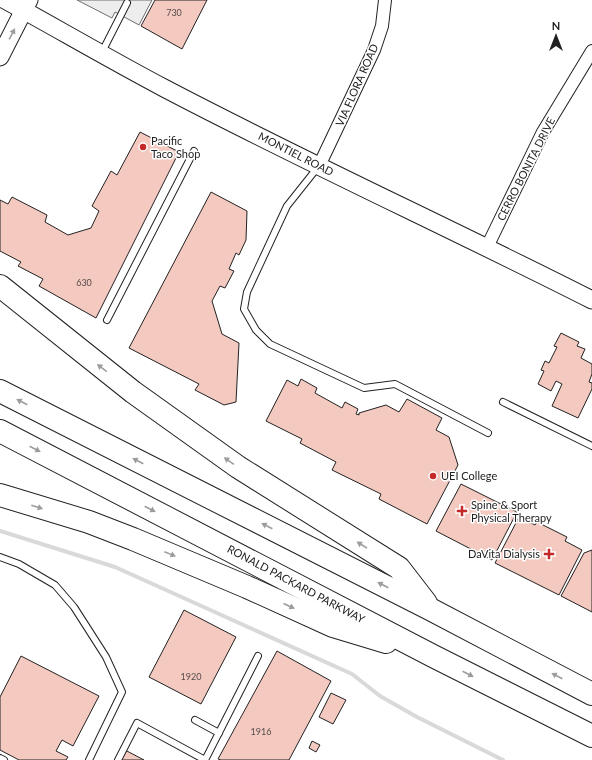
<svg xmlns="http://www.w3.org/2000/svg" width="592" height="760" font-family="Lato,sans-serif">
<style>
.parking{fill:#ededed;stroke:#6f6f6f}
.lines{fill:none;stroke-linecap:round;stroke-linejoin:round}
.stream{stroke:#d9d9d9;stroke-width:4}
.building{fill:#f3c9c0;stroke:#222}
.lane-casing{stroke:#222;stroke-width:8}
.street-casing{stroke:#222;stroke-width:14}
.secondary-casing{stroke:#222;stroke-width:19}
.highway-casing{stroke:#222;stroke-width:24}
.lane{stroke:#fff;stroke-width:6}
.street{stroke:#fff;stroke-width:12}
.secondary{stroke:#fff;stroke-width:17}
.highway{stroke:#fff;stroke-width:22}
.oneway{fill:#9c9c9c}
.poi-dot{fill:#c62828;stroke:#fff;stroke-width:1.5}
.labels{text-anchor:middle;stroke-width:3;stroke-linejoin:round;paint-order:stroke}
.number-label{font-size:9px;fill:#564c4a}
.street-label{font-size:11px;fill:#222;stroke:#fff}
.poi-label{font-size:11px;fill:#222;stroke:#fff;text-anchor:start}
</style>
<rect width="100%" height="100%" fill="#fff"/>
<path class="parking" d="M77,0h75l-13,25 -24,-13 -3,6z"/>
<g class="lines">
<path class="stream" d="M0,531l115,36 237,107 28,22 37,21 86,43"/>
</g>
<g class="building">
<path d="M155,0h52l-25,49 -41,-23z"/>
<path d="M140,132l39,20 -83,166 -57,-32 4,-7 -25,-13 3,-4 -21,-11v-51l8,4 4,-7 35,18 -2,7 23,13 23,-7 8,-17 -7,-5 19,-35 6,4z"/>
<path d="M211,192l36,19 -1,29 -7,15 -3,-2 -7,16 5,2 -9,17 -5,-2 -8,15 10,33 17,9 -3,59 -12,3 -29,-15 4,-6 -70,-36z"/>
<path d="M561,333l18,9 -2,4 8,3 -4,9 11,6v10l-3,8 3,1v6l-14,29 -26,-12 10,-22 -6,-3 -5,10 -13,-7 6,-13 -3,-1 4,-9 4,2 8,-16 -3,-1z"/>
<path d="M301,379l16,9 -2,5 27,15 3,-6 13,7 -2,5 3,1v-2l27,-8 13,7 8,-13 35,19 -6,12 13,7 9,28 -31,59 -48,-25 2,-5 -49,-24 4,-8 -36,-19 2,-4 -36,-18 21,-41 11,6z"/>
<path d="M461,484l56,28 -25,48 -56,-29z"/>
<path d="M519,517l16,8 2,-3 30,15 -2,4 17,9 -23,45 -64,-32z"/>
<path d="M592,550v62l-31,-16 23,-43z"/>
<path d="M184,610l52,27 -35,67 -52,-27z"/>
<path d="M277,651l54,30 -42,79h-68l-3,-1z"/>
<path d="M21,656l78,40 -26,50 -11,-6 -6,11 12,6 -2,3h-47l-19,-10v-53z"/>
<path d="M331,693l15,7 -13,24 -14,-7z"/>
<path d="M312,741l8,4 -4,7 -7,-4z"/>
<path d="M125,750l19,10h-24z"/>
</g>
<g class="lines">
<g class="lane-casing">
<g id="lane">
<path d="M102,52l25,-49"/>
<path d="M318,167l-31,39 -40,86 -3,17 12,21 14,14 94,44 31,-4 93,49"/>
<path d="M107,320l87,-169"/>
<path d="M503,402l89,44"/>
<path d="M0,557l19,7 36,21 19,22 32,50 16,35 -33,68"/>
<path d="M195,720l24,13"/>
<path d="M0,758l4,2"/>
<path d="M118,760l19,-37 68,37"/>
<path d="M205,760l53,-104"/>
</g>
</g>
<g class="street-casing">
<g id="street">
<path d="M319,166l55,-116 8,-24 3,-26"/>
<path d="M487,247l56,-115 49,-81"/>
</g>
</g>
<g class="secondary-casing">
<g id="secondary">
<path d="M5,0c53,29 106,60 159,88 141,74 286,140 428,212"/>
<path d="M0,57l29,-57"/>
</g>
</g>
<g class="highway-casing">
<g id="highway">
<path d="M0,286l133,106 105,75 161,101 27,35"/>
<path d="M0,391l430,218 162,85"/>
<path d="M0,431l433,225 159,80"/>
<path d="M0,495l89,27 44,17 114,48 86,39 53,16"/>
</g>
</g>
<use href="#lane" class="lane"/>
<use href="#street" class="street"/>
<use href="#secondary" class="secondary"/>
<use href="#highway" class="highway"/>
</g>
<defs><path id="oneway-solid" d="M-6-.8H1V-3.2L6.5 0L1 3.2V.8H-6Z"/></defs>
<g class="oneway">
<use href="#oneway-solid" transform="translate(12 34) rotate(-62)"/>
<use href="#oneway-solid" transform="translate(102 368) rotate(-142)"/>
<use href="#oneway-solid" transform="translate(22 402) rotate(-153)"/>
<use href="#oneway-solid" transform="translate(35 449) rotate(27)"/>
<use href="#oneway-solid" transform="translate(138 461) rotate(-153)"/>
<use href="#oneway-solid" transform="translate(229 461) rotate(-145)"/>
<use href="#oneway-solid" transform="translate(37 507) rotate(17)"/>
<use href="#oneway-solid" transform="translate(150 509) rotate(27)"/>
<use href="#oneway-solid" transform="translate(267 526) rotate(-153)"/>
<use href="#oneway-solid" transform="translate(362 545) rotate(-148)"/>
<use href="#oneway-solid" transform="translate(170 554) rotate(22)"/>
<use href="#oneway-solid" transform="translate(383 585) rotate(-153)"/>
<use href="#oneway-solid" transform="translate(289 606) rotate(25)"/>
<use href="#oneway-solid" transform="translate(468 674) rotate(27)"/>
<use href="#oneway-solid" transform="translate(557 676) rotate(-152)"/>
</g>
<g class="poi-dot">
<circle cx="143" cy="147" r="4"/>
<circle cx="433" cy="476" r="4"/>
<path d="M460 505h4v4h4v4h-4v4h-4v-4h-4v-4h4z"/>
<path d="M547 548h4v4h4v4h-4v4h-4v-4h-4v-4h4z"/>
</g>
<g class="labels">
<g class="number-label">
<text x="174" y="16">730</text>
<text x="84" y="286">630</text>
<text x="191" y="680">1920</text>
<text x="261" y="735">1916</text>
</g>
<g class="street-label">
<text transform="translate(357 85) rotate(-66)" y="4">VIA FLORA ROAD</text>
<text transform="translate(296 154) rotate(27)" y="4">MONTIEL ROAD</text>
<text transform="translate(526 169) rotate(-63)" y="4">CERRO BONITA DRIVE</text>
<text transform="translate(296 584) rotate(28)" y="4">RONALD PACKARD PARKWAY</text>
</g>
<g class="poi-label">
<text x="151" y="145">Pacific<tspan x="151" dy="13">Taco Shop</tspan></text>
<text x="441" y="480">UEI College</text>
<text x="471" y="509">Spine &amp; Sport<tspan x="471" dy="13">Physical Therapy</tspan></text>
<text x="540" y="558" text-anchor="end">DaVita Dialysis</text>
</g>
</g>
<g transform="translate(556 36)" stroke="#ffffff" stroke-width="3" paint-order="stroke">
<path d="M0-3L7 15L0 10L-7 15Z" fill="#222222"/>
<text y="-6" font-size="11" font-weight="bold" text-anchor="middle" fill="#222222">N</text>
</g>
</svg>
